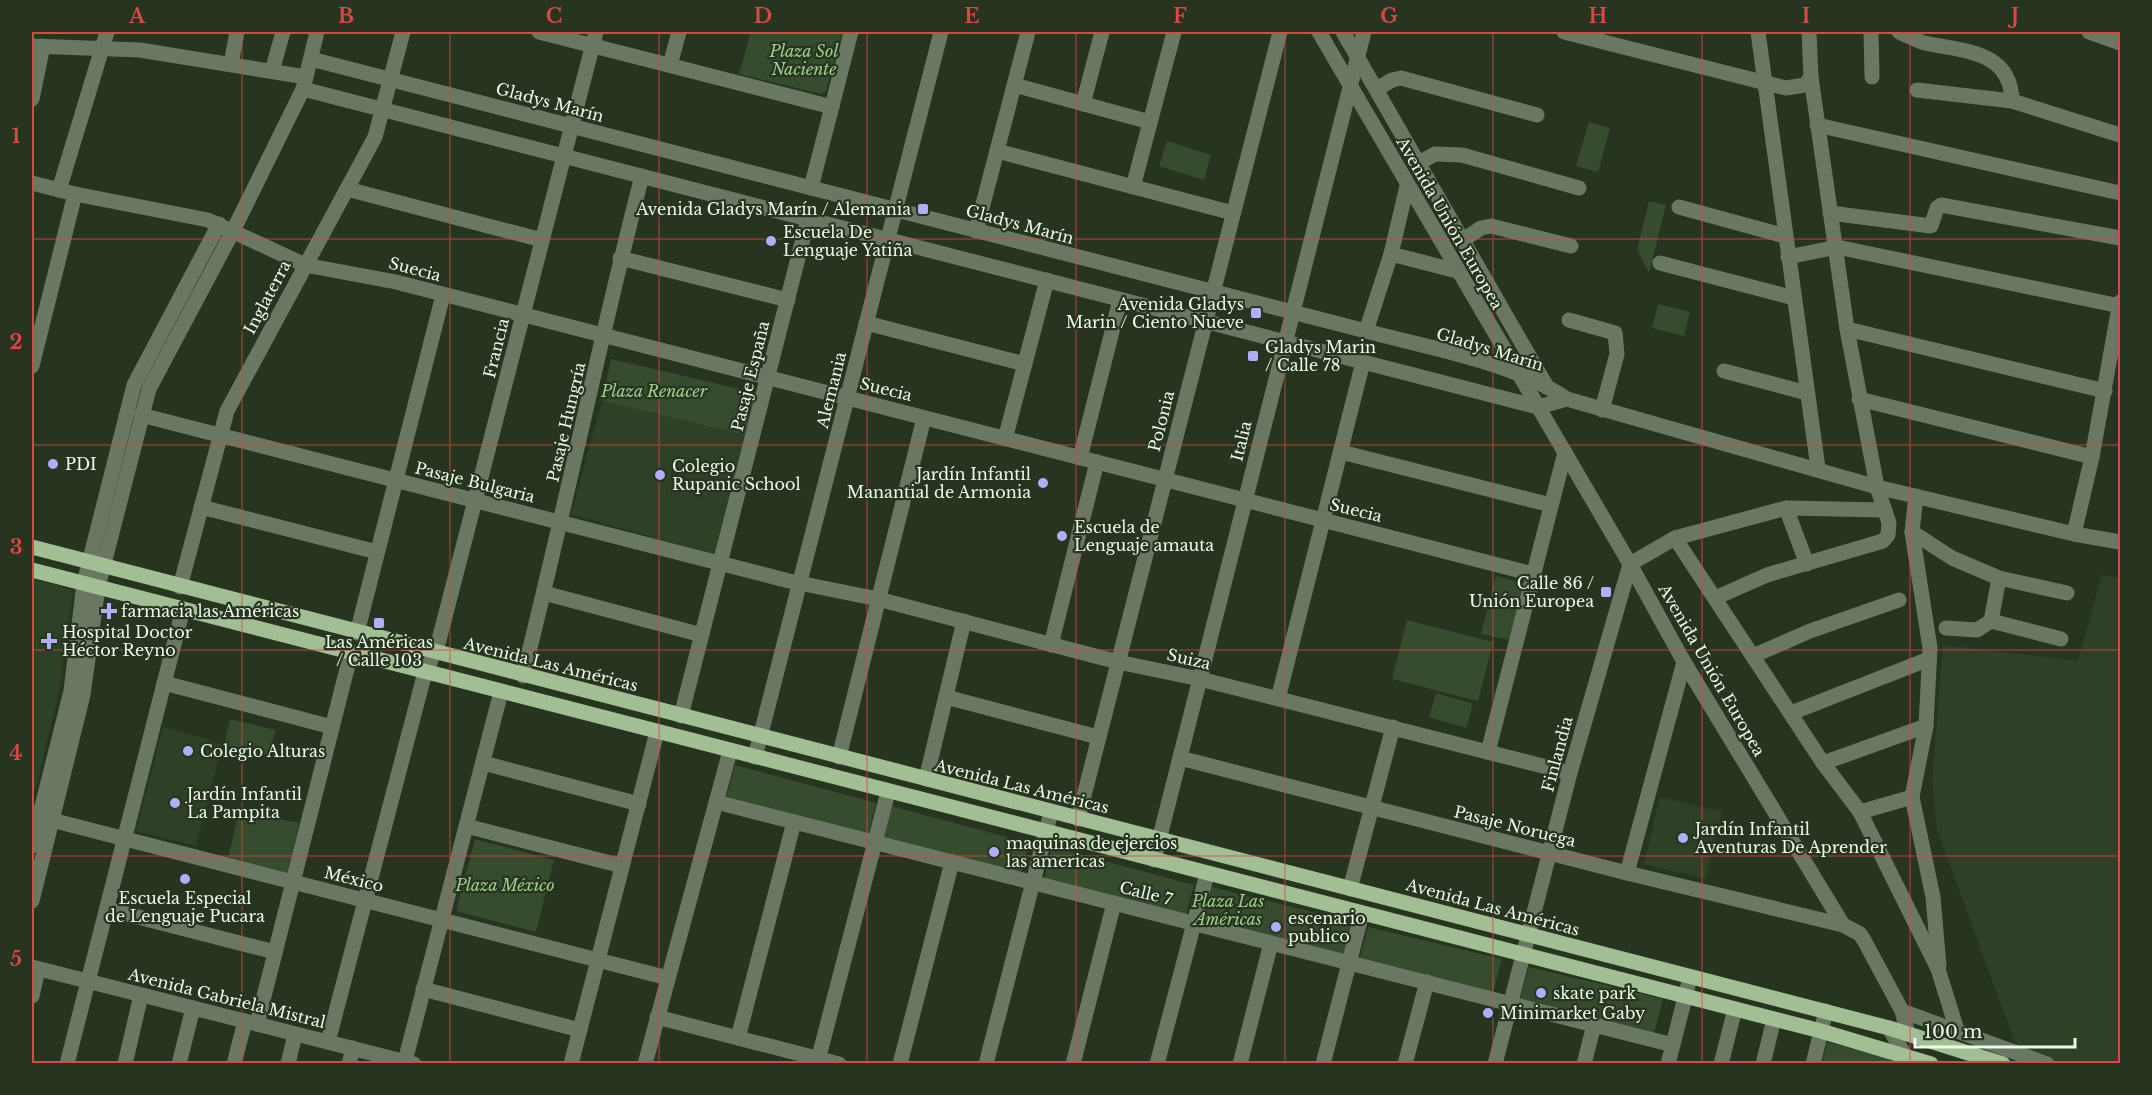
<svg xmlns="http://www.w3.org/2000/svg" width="2152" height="1095" font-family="'Libre Baskerville',serif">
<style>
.built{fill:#2e4026}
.green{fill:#374b2f}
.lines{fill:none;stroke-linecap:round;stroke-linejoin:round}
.minor{stroke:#697763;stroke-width:15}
.major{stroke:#a1be94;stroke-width:15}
.grid{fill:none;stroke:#da4745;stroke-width:1.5;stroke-opacity:0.55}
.poi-dot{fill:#b2adf9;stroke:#273520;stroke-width:2}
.labels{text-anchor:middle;stroke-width:4.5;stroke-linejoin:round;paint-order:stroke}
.park-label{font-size:16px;font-style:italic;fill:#9fcf8a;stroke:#273520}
.street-label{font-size:16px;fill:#eef7ea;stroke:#273520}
.poi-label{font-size:16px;fill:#eef7ea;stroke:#273520;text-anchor:start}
.neatline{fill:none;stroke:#da4745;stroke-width:2}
.grid-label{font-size:20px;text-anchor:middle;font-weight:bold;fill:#da4745}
</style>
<rect width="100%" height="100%" fill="#273520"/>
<g class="built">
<path d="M602,401l146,35 -30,120 -147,-42z"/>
<path d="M2102,574l18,5v484h-57l-45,-12 -82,-224 -4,-46 11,-136 135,16z"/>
<path d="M32,579l41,11 -14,103 -27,110z"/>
<path d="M163,727l59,17 -26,102 -60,-15z"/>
<path d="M1660,797l62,15 -16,67 -62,-15z"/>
</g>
<g class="green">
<path d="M751,32h91l-16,59 -5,3 -82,-20z"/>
<path d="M1589,122l21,6 -12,44 -22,-6z"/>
<path d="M1167,141l44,14 -7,25 -45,-14z"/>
<path d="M1649,201l17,4 -17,68 -12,-23z"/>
<path d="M1658,304l32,8 -6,24 -32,-8z"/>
<path d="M611,359l146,34 -9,43 -146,-35z"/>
<path d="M1496,576l27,7 -13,57 -29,-6z"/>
<path d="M1407,620l86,22 -15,59 -86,-22z"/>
<path d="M1436,693l37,11 -7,24 -37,-11z"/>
<path d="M230,719l45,11 -6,26 -45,-11z"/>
<path d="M735,765l141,38 -8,33 -142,-38z"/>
<path d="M887,805l142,38 -9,33 -141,-38z"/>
<path d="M239,810l60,13 -11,50 -60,-14z"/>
<path d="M475,839l79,21 -18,72 -80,-21z"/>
<path d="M1052,847l142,38 -9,33 -141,-38z"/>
<path d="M1212,887l141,35 -9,36 -141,-34z"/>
<path d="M1368,927l134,32 -9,34 -134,-32z"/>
<path d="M1529,967l134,32 -9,34 -134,-33z"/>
<path d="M1827,1042l76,20 1,2h-82z"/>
</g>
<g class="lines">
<g class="minor">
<path d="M539,32l293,75"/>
<path d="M1319,32l311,532 54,98 159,263"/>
<path d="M1343,32l204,355"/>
<path d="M1564,32l222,56 19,-3 6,-8"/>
<path d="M1758,32l60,436"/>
<path d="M1871,32l1,45"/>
<path d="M1899,32c8,3 17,9 26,11 37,8 86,7 87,58"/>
<path d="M2089,32l31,11"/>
<path d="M32,46l108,4 166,27"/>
<path d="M311,59l1055,272c63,17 147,31 201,68l310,88 197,47 46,8"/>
<path d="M231,64l6,-32"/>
<path d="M670,65l9,-33"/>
<path d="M272,71l11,-39"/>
<path d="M1014,85l136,37"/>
<path d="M303,89l1235,318 29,-8"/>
<path d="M1377,89l15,-9 9,-2 136,37"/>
<path d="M1917,90l95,11 108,34"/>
<path d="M32,99l11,-53"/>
<path d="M1083,104l19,-72"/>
<path d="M1817,125l303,68"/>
<path d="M997,151l236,62"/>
<path d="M1419,163l16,-9 27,1 117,33"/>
<path d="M32,183l43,11 133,26 97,45 91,17 1137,292"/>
<path d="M1133,187l41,-155"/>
<path d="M811,188l40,-156"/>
<path d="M347,189l195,51"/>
<path d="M59,190l48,-158"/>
<path d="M1679,207l106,29"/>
<path d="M1830,213l101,13 6,-18 4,-3 179,33"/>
<path d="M976,231l52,-199"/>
<path d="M1463,240l18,-12 10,-2 80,20"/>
<path d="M1391,254l66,17"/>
<path d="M1788,257l49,-10 283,59"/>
<path d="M620,258l168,42"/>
<path d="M1660,263l134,35"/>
<path d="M1569,320l46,13 2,21 -15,56"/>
<path d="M866,323l159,41"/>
<path d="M1847,329l258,62"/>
<path d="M1366,331l25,-77 16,-68"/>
<path d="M32,366l43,-172"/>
<path d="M1724,371l83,22"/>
<path d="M1859,399l233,58"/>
<path d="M141,415l648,166 89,18 240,63 82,17 370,94"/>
<path d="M1005,439l42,-159"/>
<path d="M1341,452l210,53"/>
<path d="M1080,458l40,-158"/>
<path d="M1916,496l-4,36 18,116 -4,78 -14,71 21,100 6,69"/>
<path d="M201,507l176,45"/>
<path d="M1786,508l99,2"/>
<path d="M1912,532l40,26 47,20 68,15"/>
<path d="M2074,534l18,-77 28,-155"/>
<path d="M1675,538l148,225 37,49 78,157 19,61"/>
<path d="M1630,564l45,-26 111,-30 21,56"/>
<path d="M180,587l47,-176 148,-274 28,-105"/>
<path d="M544,593l158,42"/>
<path d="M1715,598l52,-23 116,-34 5,-6 1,-12 -12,-36 -30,-158 -36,-252 -2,-45"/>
<path d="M1991,621l70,18"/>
<path d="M1946,628l31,2 14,-9 8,-43"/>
<path d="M357,633l86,-338"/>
<path d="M1051,645l46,-183"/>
<path d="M1755,655l55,-24 89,-31"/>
<path d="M523,676c42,-166 76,-334 119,-500"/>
<path d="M164,683l168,44"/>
<path d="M946,697l152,40"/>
<path d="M1278,699l85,-337"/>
<path d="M1791,713l138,-54"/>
<path d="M681,716l127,-497"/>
<path d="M1488,752l77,-300"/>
<path d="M755,757l186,-725"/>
<path d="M839,757l85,-339"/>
<path d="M1180,758l447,115 216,52 17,9 5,8 37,69 6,23"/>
<path d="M483,763l156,41"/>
<path d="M1823,763l103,-37"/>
<path d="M926,779l38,-158"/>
<path d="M716,802l957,243"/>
<path d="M1860,812l52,-15"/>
<path d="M32,815l636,163"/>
<path d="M1078,819l202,-787"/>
<path d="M466,826l156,40"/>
<path d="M32,846l39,-155 13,-108 50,-198 85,-161"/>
<path d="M1154,860l210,-828"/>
<path d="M1627,873l57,-211"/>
<path d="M1350,889l43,-162"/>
<path d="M32,901l51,-206 15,-108 51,-198 84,-158 70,-142 14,-57"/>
<path d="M107,909l168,43"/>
<path d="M32,967l382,97"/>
<path d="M423,989l157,41"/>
<path d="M32,996l6,-27"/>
<path d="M1902,1011l145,53"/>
<path d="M657,1017l182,47"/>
<path d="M257,1024l94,-371"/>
<path d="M1889,1028l21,36"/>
<path d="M738,1038l56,-216"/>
<path d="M328,1042l95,-362 16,-40 157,-608"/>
<path d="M405,1061l96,-369"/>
<path d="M67,1064l116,-455"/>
<path d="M125,1064l16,-69"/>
<path d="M179,1064l14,-56"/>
<path d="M234,1064l11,-43"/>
<path d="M288,1064l7,-30"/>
<path d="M349,1064l4,-16"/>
<path d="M571,1064l86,-332"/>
<path d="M645,1064l85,-313"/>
<path d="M817,1064l71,-272"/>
<path d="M900,1064l52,-202"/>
<path d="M986,1064l65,-252"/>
<path d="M1073,1064l41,-161"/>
<path d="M1157,1064l50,-190"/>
<path d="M1240,1064l31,-121"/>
<path d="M1323,1064l39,-151"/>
<path d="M1405,1064l22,-82"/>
<path d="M1495,1064l75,-291 60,-209"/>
<path d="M1584,1064l10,-39"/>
<path d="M1668,1064l22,-86"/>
<path d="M1721,1064l14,-55"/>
<path d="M1763,1064l11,-45"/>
<path d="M1813,1064l13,-53"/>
</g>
<g class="major">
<path d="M32,547l1857,481 114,36"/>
<path d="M32,570l1789,461 110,33"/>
</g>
</g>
<path class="grid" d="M242,32v1032M450,32v1032M659,32v1032M867,32v1032M1076,32v1032M1285,32v1032M1493,32v1032M1702,32v1032M1910,32v1032M32,239h2088M32,445h2088M32,650h2088M32,856h2088"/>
<g class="poi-dot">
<rect x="917" y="203" width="12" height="12" rx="3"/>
<circle cx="771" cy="241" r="6"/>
<rect x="1250" y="307" width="12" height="12" rx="3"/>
<rect x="1247" y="350" width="12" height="12" rx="3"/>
<circle cx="53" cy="464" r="6"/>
<circle cx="660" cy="475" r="6"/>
<circle cx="1043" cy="483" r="6"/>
<circle cx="1062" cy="536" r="6"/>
<rect x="1600" y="586" width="12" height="12" rx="3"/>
<path d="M106 602h6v6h6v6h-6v6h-6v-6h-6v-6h6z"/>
<rect x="373" y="617" width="12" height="12" rx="3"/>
<path d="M46 632h6v6h6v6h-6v6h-6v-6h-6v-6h6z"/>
<circle cx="188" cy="751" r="6"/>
<circle cx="175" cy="803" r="6"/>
<circle cx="1683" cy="838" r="6"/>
<circle cx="994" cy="852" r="6"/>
<circle cx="185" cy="879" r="6"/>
<circle cx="1276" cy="927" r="6"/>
<circle cx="1541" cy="993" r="6"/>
<circle cx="1488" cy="1013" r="6"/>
</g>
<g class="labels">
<g class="park-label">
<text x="804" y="57">Plaza Sol<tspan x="804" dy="18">Naciente</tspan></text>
<text x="654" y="397">Plaza Renacer</text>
<text x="505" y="891">Plaza México</text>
<text x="1228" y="907">Plaza Las<tspan x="1228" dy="18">Américas</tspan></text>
</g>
<g class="street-label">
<text transform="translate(550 102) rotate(15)" y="6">Gladys Marín</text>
<text transform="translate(1450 223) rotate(60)" y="6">Avenida Unión Europea</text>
<text transform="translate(1020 224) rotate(15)" y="6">Gladys Marín</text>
<text transform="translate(415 269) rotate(15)" y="6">Suecia</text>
<text transform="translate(267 297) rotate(-62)" y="6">Inglaterra</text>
<text transform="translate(496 348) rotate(-76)" y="6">Francia</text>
<text transform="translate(1490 349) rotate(17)" y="6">Gladys Marín</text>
<text transform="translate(750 376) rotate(-76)" y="6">Pasaje España</text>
<text transform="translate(886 389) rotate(14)" y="6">Suecia</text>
<text transform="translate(831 390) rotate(-76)" y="6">Alemania</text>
<text transform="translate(1161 421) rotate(-76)" y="6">Polonia</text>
<text transform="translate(566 422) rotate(-77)" y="6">Pasaje Hungría</text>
<text transform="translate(1241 441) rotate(-76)" y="6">Italia</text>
<text transform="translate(475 482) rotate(14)" y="6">Pasaje Bulgaria</text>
<text transform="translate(1356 510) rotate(14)" y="6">Suecia</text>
<text transform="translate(1189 659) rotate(13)" y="6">Suiza</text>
<text transform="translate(551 664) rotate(14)" y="6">Avenida Las Américas</text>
<text transform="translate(1712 670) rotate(60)" y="6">Avenida Unión Europea</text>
<text transform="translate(1557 754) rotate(-75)" y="6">Finlandia</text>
<text transform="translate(1022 786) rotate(14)" y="6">Avenida Las Américas</text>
<text transform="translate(1515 826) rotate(14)" y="6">Pasaje Noruega</text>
<text transform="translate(354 879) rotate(14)" y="6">México</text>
<text transform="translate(1146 893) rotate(14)" y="6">Calle 7</text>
<text transform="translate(1493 907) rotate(15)" y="6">Avenida Las Américas</text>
<text transform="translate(227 998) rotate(14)" y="6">Avenida Gabriela Mistral</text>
</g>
<g class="poi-label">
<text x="911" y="215" text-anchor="end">Avenida Gladys Marín / Alemania</text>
<text x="783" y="238">Escuela De<tspan x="783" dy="18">Lenguaje Yatiña</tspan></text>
<text x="1244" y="310" text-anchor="end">Avenida Gladys<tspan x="1244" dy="18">Marin / Ciento Nueve</tspan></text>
<text x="1265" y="353">Gladys Marin<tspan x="1265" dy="18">/ Calle 78</tspan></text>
<text x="65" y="470">PDI</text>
<text x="672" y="472">Colegio<tspan x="672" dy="18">Rupanic School</tspan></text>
<text x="1031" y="480" text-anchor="end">Jardín Infantil<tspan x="1031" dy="18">Manantial de Armonia</tspan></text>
<text x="1074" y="533">Escuela de<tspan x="1074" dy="18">Lenguaje amauta</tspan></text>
<text x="1594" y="589" text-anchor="end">Calle 86 /<tspan x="1594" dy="18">Unión Europea</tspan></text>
<text x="121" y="617">farmacia las Américas</text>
<text x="62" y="638">Hospital Doctor<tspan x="62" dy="18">Héctor Reyno</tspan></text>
<text x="379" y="648" text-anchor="middle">Las Américas<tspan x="379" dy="18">/ Calle 103</tspan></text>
<text x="200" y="757">Colegio Alturas</text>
<text x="187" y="800">Jardín Infantil<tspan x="187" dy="18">La Pampita</tspan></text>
<text x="1695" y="835">Jardín Infantil<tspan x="1695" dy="18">Aventuras De Aprender</tspan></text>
<text x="1006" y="849">maquinas de ejercios<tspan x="1006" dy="18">las americas</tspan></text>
<text x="185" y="904" text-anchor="middle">Escuela Especial<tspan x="185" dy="18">de Lenguaje Pucara</tspan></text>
<text x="1288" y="924">escenario<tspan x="1288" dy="18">publico</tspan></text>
<text x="1553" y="999">skate park</text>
<text x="1500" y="1019">Minimarket Gaby</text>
</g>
</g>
<rect width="2152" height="1095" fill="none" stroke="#273520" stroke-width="66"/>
<path d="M1915 1038v9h160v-9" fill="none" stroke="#eef7ea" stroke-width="3"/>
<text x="1924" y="1038" font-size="18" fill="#eef7ea" stroke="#273520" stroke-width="4.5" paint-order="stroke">100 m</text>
<rect x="33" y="33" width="2086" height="1029" class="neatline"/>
<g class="grid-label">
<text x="137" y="23">A</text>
<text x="346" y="23">B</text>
<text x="554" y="23">C</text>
<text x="763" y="23">D</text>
<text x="972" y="23">E</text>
<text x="1180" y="23">F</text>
<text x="1389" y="23">G</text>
<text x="1598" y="23">H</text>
<text x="1806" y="23">I</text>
<text x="2015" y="23">J</text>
<text x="16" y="143">1</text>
<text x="16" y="349">2</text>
<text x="16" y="554">3</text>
<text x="16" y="760">4</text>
<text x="16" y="966">5</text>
</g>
</svg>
